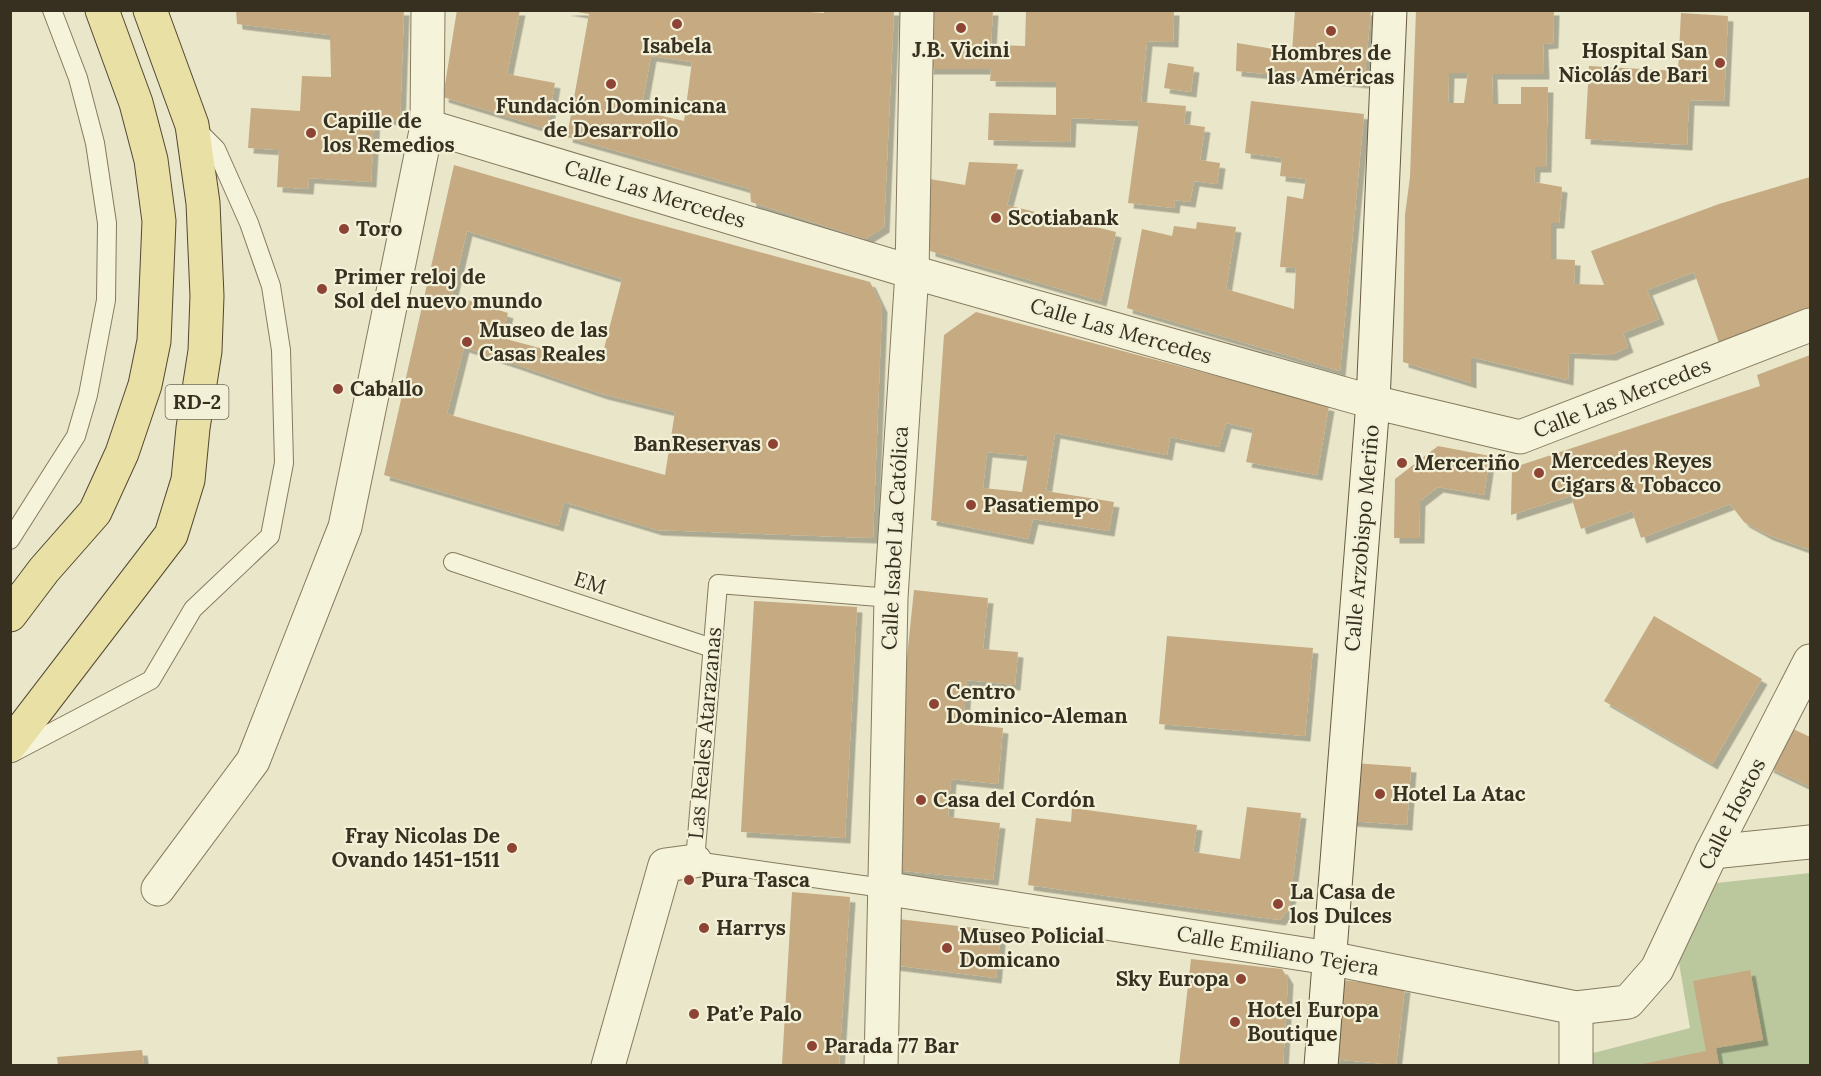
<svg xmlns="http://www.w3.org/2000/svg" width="1821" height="1076" font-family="Lora,serif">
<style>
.green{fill:#bbc89d}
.building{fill:#c5aa82;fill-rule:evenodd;filter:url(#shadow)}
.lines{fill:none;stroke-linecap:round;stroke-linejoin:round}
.lane-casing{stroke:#857a5f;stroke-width:20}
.street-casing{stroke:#857a5f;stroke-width:35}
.secondary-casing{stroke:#675b42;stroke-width:35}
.primary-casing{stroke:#534833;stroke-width:35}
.lane{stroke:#f6f3db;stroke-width:18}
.street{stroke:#f6f3db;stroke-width:33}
.secondary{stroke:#f6f3db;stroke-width:33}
.primary{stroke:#e9e0a5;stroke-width:33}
.poi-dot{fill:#8e4435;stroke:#f2f0d7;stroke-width:2}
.labels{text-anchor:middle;stroke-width:4.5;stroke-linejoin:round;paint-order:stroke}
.shield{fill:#f2f0d7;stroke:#6f6a58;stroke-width:1.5}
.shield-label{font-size:20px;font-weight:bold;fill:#373021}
.poi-label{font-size:21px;font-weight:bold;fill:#373021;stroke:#f2f0d7;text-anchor:start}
.street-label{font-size:21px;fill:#373021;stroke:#f2f0d7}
</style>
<defs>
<filter id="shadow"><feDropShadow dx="5.5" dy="5.5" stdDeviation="0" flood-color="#0004"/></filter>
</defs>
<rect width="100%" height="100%" fill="#eae6c9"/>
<path class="green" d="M1810,873v192l-231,1 -1,-9 112,-29 -11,-65 20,-59 17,-21z"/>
<g class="building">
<path d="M236,10h168l-4,111 -25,-4 -4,65 -62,-4 -1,11 -31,-2 2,-37 -31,-2 3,-40 49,3 2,-35 29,1 -1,-42 -93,-11z"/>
<path d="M457,10h63l-13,64 48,9 -8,46 -104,-32z"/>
<path d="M565,10h212l47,3v-3h70l-10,217 -19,12 -114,-37 -1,-13 -183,-52 22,-123zM651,56l41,6 -8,59 -43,-10z"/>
<path d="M931,10h62l-2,35 34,1 1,-36h148l-1,32 -26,-1 -6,61 45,4 -2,18 21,3 -5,33 20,3 -3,21 -23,-3 -4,21 -15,-2 -1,8 -46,-5 11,-82 -68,-3 -1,24 -82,-2 1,-27 67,2v-33l-66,-1 1,-12h-63z"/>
<path d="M1295,10h76l-7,73 -128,-12 1,-28 55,9z"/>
<path d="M1416,10h138l-1,33 -10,1 1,30h-52l1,30h28v-17h27l-2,80h-11l-1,15 28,5 -3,36h-8v36l24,1 -1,24 30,1 -13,-34 128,-47 91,-27v130l-91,36 -25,-71 -47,18 12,29 -36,14 5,14 -17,8 -42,-2 -1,27 -97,-23v26l-68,-21 2,-147 5,-38zM1449,73h19l-4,30h-16z"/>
<path d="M1681,13l47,3 -4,85 -35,-1 -2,45 -102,-6 4,-73 89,5z"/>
<path d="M1168,63l26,4 -3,25 -27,-4z"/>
<path d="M1251,101l113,13 -24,257 -213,-63 15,-79 30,7 2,-10 22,3 1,-7 39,5 -10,62 68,20 2,-41 -16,-1 7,-71 16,3 3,-20 -26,-3 2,-18 -37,-5z"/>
<path d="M969,162l49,2 -11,41 109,27 -15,69 -171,-50v-72l35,6z"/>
<path d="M454,165l181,53 235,64 12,25 -9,231 -216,-8 -93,-28 -6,24 -174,-51zM467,231l155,48 -22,85 -98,-26 6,-25 -56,-18zM464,347l138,47 73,18 -10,63 -218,-61z"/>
<path d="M976,312l353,94 -12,69 -71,-13 7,-33 -27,-6 -7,24 -49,-10 -3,18 -112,-22 -9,58 68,11 -5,29 -76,-12 -5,20 -97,-19 13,-185zM987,452l41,4 -6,36 -39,-4z"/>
<path d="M1810,355v195l-42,-15 -24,-13 -14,-18 -89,34 -9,-27 -51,18 -10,-33 -60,19 1,-47 248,-82 -3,-11z"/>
<path d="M1438,446l52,10 -6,39 -46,-8 -18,14 -1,37h-25l1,-59z"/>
<path d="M914,590l74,8 -5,51 35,3 -3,33 -48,-5 -4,44 40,4 -5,56 -47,-5 -3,38 52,6 -7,57 -108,-11z"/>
<path d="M754,601l103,6 -12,231 -104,-6z"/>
<path d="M1654,616l108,63 -50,85 -108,-63z"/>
<path d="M1167,636l146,12 -8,88 -146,-12z"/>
<path d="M1787,726l23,11v50l-42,-20z"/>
<path d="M1353,763l58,4 -4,58 -58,-4z"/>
<path d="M1247,807l54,6 -12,96 -9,11 -252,-35 8,-67 35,4 1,-14 125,17 -4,27 47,7z"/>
<path d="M792,892l58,5 -11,168h-57z"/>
<path d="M898,919l103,12 -5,47 -104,-13z"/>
<path d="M1191,959l91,10 6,10 -5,86h-104z"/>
<path d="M1750,970l13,70 -47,8 3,17h-82l69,-14 -13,-70z"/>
<path d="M1342,980l63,7 -9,78 -63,-6z"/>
<path d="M142,1050l2,15h-86l-1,-8z"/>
</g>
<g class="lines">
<g class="lane-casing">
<g id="lane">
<path d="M10,540l66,-104 12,-41 18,-95 1,-77 -12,-80 -17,-65 -26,-68"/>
<path d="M453,562l259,86"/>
<path d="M12,753l139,-73 42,-71 77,-73 14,-73 -3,-113 -10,-64 -22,-63 -33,-74 -22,-22"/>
<path d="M883,888l-188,-27 23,-277 173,14"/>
</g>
</g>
<g class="street-casing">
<g id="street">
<path d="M427,126l485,146 461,130 147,35 290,-112"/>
<path d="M1712,852l98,-10"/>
<path d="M883,888l446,70 247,50 52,-6 29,-33 55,-117 98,-191"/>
<path d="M158,889l95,-128 92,-234 82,-401 1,-116"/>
<path d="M608,1066l57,-201 30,-4"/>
<path d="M881,1066l10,-468 21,-326 5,-262"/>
<path d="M1576,1066v-58"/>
</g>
</g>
<g class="secondary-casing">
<path id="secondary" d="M1321,1066l52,-664 17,-392"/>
</g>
<g class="primary-casing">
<g id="primary">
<path d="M10,615l34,-45 51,-58 27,-59 23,-68 9,-44 5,-120 -8,-61 -15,-57 -34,-93"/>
<path d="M10,745l161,-210 17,-55 5,-52 12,-77 2,-55 -4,-93 -11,-78 -42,-115"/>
</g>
</g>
<use href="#lane" class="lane"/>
<use href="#street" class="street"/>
<use href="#secondary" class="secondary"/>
<use href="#primary" class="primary"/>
</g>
<g class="poi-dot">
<circle cx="677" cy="24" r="6"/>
<circle cx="961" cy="28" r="6"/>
<circle cx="1331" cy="31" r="6"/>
<circle cx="1720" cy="63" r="6"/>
<circle cx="611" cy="84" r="6"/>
<circle cx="311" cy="133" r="6"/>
<circle cx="996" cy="218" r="6"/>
<circle cx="344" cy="229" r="6"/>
<circle cx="322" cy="289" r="6"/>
<circle cx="467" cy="342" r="6"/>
<circle cx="338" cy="389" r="6"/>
<circle cx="773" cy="444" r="6"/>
<circle cx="1402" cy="463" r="6"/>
<circle cx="1539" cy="473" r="6"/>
<circle cx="971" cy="505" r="6"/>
<circle cx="934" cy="704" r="6"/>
<circle cx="1380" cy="794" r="6"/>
<circle cx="921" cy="800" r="6"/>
<circle cx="512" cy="848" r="6"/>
<circle cx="689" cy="880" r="6"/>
<circle cx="1278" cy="904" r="6"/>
<circle cx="704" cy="928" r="6"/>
<circle cx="947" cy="948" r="6"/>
<circle cx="1241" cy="979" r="6"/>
<circle cx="694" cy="1014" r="6"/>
<circle cx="1235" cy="1022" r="6"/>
<circle cx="812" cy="1046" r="6"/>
</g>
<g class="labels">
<rect class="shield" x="165.5" y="385" width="63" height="34" rx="4.5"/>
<g class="shield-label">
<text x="197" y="409">RD-2</text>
</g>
<g class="poi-label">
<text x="677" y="53" text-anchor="middle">Isabela</text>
<text x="961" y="57" text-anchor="middle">J.B. Vicini</text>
<text x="1708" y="58" text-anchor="end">Hospital San<tspan x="1708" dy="24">Nicolás de Bari</tspan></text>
<text x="1331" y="60" text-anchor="middle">Hombres de<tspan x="1331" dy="24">las Américas</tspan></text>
<text x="611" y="113" text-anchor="middle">Fundación Dominicana<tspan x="611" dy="24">de Desarrollo</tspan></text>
<text x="323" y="128">Capille de<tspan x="323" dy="24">los Remedios</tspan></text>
<text x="1008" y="225">Scotiabank</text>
<text x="356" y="236">Toro</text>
<text x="334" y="284">Primer reloj de<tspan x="334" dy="24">Sol del nuevo mundo</tspan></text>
<text x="479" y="337">Museo de las<tspan x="479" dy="24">Casas Reales</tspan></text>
<text x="350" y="396">Caballo</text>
<text x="761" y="451" text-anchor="end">BanReservas</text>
<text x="1551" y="468">Mercedes Reyes<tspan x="1551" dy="24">Cigars &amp; Tobacco</tspan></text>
<text x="1414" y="470">Merceriño</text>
<text x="983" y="512">Pasatiempo</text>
<text x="946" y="699">Centro<tspan x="946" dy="24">Dominico-Aleman</tspan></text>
<text x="1392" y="801">Hotel La Atac</text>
<text x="933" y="807">Casa del Cordón</text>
<text x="500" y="843" text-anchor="end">Fray Nicolas De<tspan x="500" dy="24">Ovando 1451-1511</tspan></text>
<text x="701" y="887">Pura Tasca</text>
<text x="1290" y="899">La Casa de<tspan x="1290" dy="24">los Dulces</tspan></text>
<text x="716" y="935">Harrys</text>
<text x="959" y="943">Museo Policial<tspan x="959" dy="24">Domicano</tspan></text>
<text x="1229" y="986" text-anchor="end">Sky Europa</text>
<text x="1247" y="1017">Hotel Europa<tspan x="1247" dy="24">Boutique</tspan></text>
<text x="706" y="1021">Pat’e Palo</text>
<text x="824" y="1053">Parada 77 Bar</text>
</g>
<g class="street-label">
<text transform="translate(655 194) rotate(17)" y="7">Calle Las Mercedes</text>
<text transform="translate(1121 331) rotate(16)" y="7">Calle Las Mercedes</text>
<text transform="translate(1622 398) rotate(-21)" y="7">Calle Las Mercedes</text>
<text transform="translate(895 538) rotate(-87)" y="7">Calle Isabel La Católica</text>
<text transform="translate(1362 538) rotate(-85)" y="7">Calle Arzobispo Meriño</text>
<text transform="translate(590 583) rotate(18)" y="7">EM</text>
<text transform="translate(705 733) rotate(-85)" y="7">Las Reales Atarazanas</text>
<text transform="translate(1732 814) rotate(-63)" y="7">Calle Hostos</text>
<text transform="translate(1278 951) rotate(10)" y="7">Calle Emiliano Tejera</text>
</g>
</g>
<rect width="1821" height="1076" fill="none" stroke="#373021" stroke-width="24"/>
</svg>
